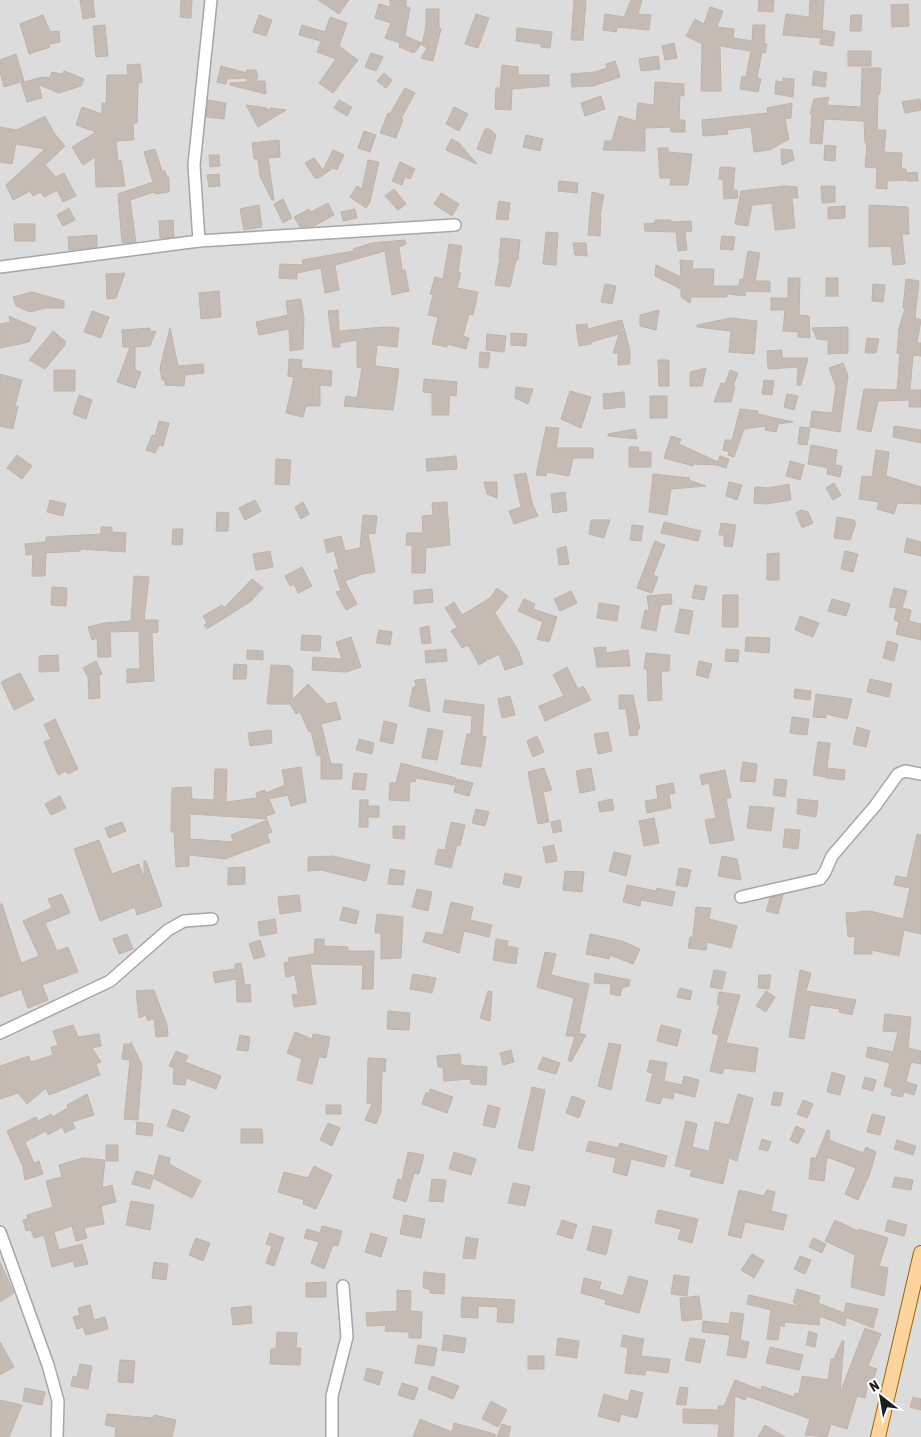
<svg xmlns="http://www.w3.org/2000/svg" width="921" height="1437" font-family="'Asap Condensed',sans-serif">
<style>
.residential{fill:#dddcdc}
.building{fill:#c4bcb4;stroke:#c2b3a7}
.lines{fill:none;stroke-linecap:round;stroke-linejoin:round}
.minor-casing{stroke:#a6a6a6;stroke-width:14}
.major-casing{stroke:#996800;stroke-width:16}
.minor{stroke:#fff;stroke-width:11}
.major{stroke:#fdd49d;stroke-width:14}
</style>
<rect width="100%" height="100%" fill="#f0ece5"/>
<rect class="residential" x="0" y="0" width="921" height="1437"/>
<g class="building">
<path d="M80,0h13l2,17 -12,2z"/>
<path d="M181,0h11l-1,18 -11,-1z"/>
<path d="M318,0h31l-10,14z"/>
<path d="M390,0h16v7l4,1 -5,28 17,7 -8,10 -15,-6 1,-4 -15,-5 6,-15 -16,-5 4,-14 11,3z"/>
<path d="M574,0h12l-3,40h-12z"/>
<path d="M631,0h11l-4,14 13,1 -2,15 -32,-3 -1,5 -13,-2 2,-16 19,3z"/>
<path d="M759,0h15l-1,12 -15,-1z"/>
<path d="M810,0h14l-2,33v-3l13,2 -2,14 -13,-2 1,-6 -38,-3 3,-21 23,3z"/>
<path d="M908,4l1,22 -17,1 -1,-22z"/>
<path d="M710,7l13,4 -6,16 17,2 -1,9 19,3 1,-16h12l-1,18 3,1 -2,9 -3,-1 -5,26 4,1 -3,13 -18,-3 2,-13 4,1 5,-26 -31,-5 1,45h-20l1,-47 -16,-8 9,-17 9,5z"/>
<path d="M426,9h13v19l2,1 -8,32 -12,-3 6,-10 -5,-3 4,-19z"/>
<path d="M476,14l13,4 -11,30 -13,-4z"/>
<path d="M43,15l7,17 9,-1 1,11 -11,2 1,3 -21,7 -9,-30z"/>
<path d="M259,15l13,5 -6,16 -13,-4z"/>
<path d="M851,15h11l-1,16h-11z"/>
<path d="M330,17l17,6 -8,23 19,14 -25,33 -14,-10 17,-24 -19,-7 4,-11 -22,-6 3,-10 23,7z"/>
<path d="M105,25l3,31 -12,1 -3,-31z"/>
<path d="M517,28l35,4 -2,16 -9,-1v-3l-25,-3z"/>
<path d="M674,43l3,15 -12,2 -3,-14z"/>
<rect x="848" y="51" width="23" height="15"/>
<path d="M371,53l12,4 -7,14 -11,-4z"/>
<path d="M16,54l8,27 -20,6 -4,-15v-12z"/>
<path d="M658,56l2,13 -19,2 -2,-12z"/>
<path d="M615,61l5,16 -27,9 -21,1 -1,-13 24,-2 12,-4 -1,-4z"/>
<path d="M140,64l2,18 -4,1 -1,40h-4l1,17 -18,1 2,20 3,-1 4,26 -29,1 -1,-30 -12,8 -11,-18 24,-15 -20,-7 6,-18 20,7v-11l4,1 1,-29h21l-1,-10z"/>
<path d="M502,65l16,2v8h31v11l-37,3 -1,21 -16,-1 1,-21h4z"/>
<path d="M221,66l26,7 -1,-3h10l2,6 -2,5h9l1,13 -36,-9v-2l17,-1v-4l-20,1 -1,5 -9,-2z"/>
<path d="M862,68h19l-1,26h-2l-1,36h9l-2,22 18,1 -1,16h5l1,11 -20,1v8l-11,-1 1,-20 -12,-1 2,-24h-2l-1,-22 -40,-2 -2,25 -12,-1 2,-29h-2l4,-15 15,-2 -2,8 34,2z"/>
<path d="M64,71l20,8 -3,7 -22,7 -20,-8 3,13 -15,4 -6,-19 21,-6 8,1 2,-6 10,2z"/>
<path d="M814,71l13,2 -2,14 -13,-2z"/>
<path d="M384,73l8,7 -6,8 -9,-7z"/>
<path d="M783,78l11,1 -1,18 -18,-3 1,-13 7,1z"/>
<path d="M655,82l29,2v12l-4,-1 -1,25h6v12h-14v-5l-26,1v23l-42,-1 2,-9h7l7,-25 17,5 2,-18 16,2z"/>
<path d="M405,88l10,5 -14,25 2,1 -7,19 -16,-5 8,-20 2,1z"/>
<path d="M601,96l4,13 -20,7 -4,-13z"/>
<path d="M920,99l1,11 -16,3 -3,-11z"/>
<path d="M208,100l18,3 -2,16 -18,-2z"/>
<path d="M339,100l13,7 -5,9 -13,-8z"/>
<path d="M792,103l-1,15 -6,1 4,20 -19,11 -16,2 -3,-25 -24,3 1,4 -25,2 -1,-16 66,-7 -1,-5z"/>
<path d="M246,105l21,3v3l4,-3 15,2 -28,17z"/>
<path d="M454,107l14,7 -9,17 -13,-7z"/>
<path d="M45,116l9,17 11,13 -20,19 11,12 8,-4 12,23 -13,6 -6,-12 -13,7 -3,-5 -8,4 -3,-5 -17,9 -7,-15 39,-36 -29,-5 -4,20 -12,-2v-35l17,3z"/>
<path d="M485,129h5l6,6 -5,19 -14,-5z"/>
<path d="M364,131l12,4 -6,17 -12,-4z"/>
<path d="M526,135l17,4 -3,12 -17,-4z"/>
<path d="M451,139l7,3 19,22 -31,-14z"/>
<path d="M279,140l1,17 -12,1 6,42h-2l-12,-24 -2,-17h-4l-2,-16z"/>
<path d="M825,145l11,1 -1,15 -11,-1z"/>
<path d="M658,148h10v4l24,2 -4,31h-18l1,-7h-11z"/>
<path d="M155,149l7,22h3l2,6h2v15l-14,2 -1,-2 -24,8 6,42 -14,1 -4,-49 35,-12 -9,-30z"/>
<path d="M781,149l11,1 2,10 -12,5z"/>
<path d="M333,150l11,5 -7,15 -4,-2 -14,10h-4l-10,-15 9,-5 9,12z"/>
<path d="M209,155h10l1,11 -10,1z"/>
<path d="M368,160l11,2 -9,40 -4,6 -16,-11 7,-11 5,3z"/>
<path d="M400,162l15,7 -5,10 -5,-2 -3,8 -10,-4z"/>
<path d="M720,167l15,1 -2,22h4l1,8 -14,1 -1,-20h-4z"/>
<path d="M917,172l1,9h-11v-8z"/>
<path d="M219,174l1,12 -11,1 -2,-12z"/>
<path d="M559,181l19,2 -1,10 -19,-2z"/>
<path d="M785,186l12,1 1,11h-6l3,30 -20,2 -3,-27 -20,2 -4,21 -13,-2 6,-33z"/>
<path d="M821,186h14v16l-13,1z"/>
<path d="M394,189l12,15 -8,6 -13,-14z"/>
<path d="M592,192l12,3 -4,21h1l-1,20 -12,-1z"/>
<path d="M441,193l18,11 -7,12 -18,-12z"/>
<path d="M283,199l9,19 -9,5 -9,-19z"/>
<path d="M499,201l11,2 -2,17 -12,-1z"/>
<path d="M328,203l6,12 -20,11 -14,1 -6,-10 15,-8 2,3z"/>
<path d="M259,205l3,22 -18,3 -4,-21z"/>
<path d="M869,205l39,2 1,27h-7l3,30 -12,1 -2,-19 -22,1z"/>
<path d="M845,206v12l-17,1v-12z"/>
<path d="M69,208l6,12 -12,6 -6,-11z"/>
<path d="M355,209l2,9 -14,3 -2,-9z"/>
<path d="M173,220l1,17 -14,1 -1,-17z"/>
<path d="M655,220h16v2l20,-1 1,10 -7,1 2,18 -9,1 -2,-19 -31,-1 -1,-7 11,-1z"/>
<path d="M14,224h21v17h-20z"/>
<path d="M546,232l12,1 -2,32 -13,-1z"/>
<path d="M97,235v12l-28,3 -1,-13z"/>
<path d="M722,236l13,1 -2,13 -13,-1z"/>
<path d="M501,238l19,2 -2,20h-2l-6,27 -15,-2 5,-27h-1z"/>
<path d="M405,240l1,4 -7,3 3,23h3l4,21 -17,4 -7,-44 -50,14 4,25 -14,3 -4,-25 -24,5v6l-18,-1 1,-14 23,1 -1,-5 52,-9 -1,-2 19,-6z"/>
<path d="M573,243h13l1,13 -12,-1z"/>
<path d="M449,244l13,2 -4,26 3,1 -4,15 21,4 -5,23 -4,-1 -6,22 6,2 -3,11 -19,-5v3l-15,-3 6,-27 -10,-2 5,-20 -3,-1 5,-17 8,2z"/>
<path d="M748,251l12,2 -5,28h15v11l-25,-1v5l-18,-2v3h-36l-1,6 -9,-6v-8l-26,-13 1,-11 25,12 -1,-17 13,1 -1,8h22l-1,17h26l1,-7 3,1z"/>
<path d="M125,273l-9,25 -9,1 -1,-25z"/>
<path d="M788,278h12l-1,37 10,1 1,22 -12,-1v-5l-15,-1 2,-21h-14v-12h17z"/>
<rect x="826" y="278" width="12" height="18"/>
<path d="M906,279l13,2 -4,37 6,2 -4,23h4v13l-8,-1 -3,35h11v17h-12v-7l-31,1 -7,31 -14,-3 7,-40 33,1 3,-37h-3l2,-25 6,-19 -2,-1z"/>
<path d="M605,284l11,2 -4,18 -11,-2z"/>
<path d="M873,284l12,1 -2,17 -11,-1z"/>
<path d="M219,291l2,26 -20,2 -2,-26z"/>
<path d="M32,292l32,9v7h-19l-15,4 -14,-6 -3,-9z"/>
<path d="M301,299l3,19 -1,31 -13,2 -1,-22 -30,6 -3,-13 32,-7 -2,-14z"/>
<path d="M338,310l1,21 45,-4 15,1 -2,19 -20,-2 -2,21 24,3 -6,41 -49,-4 2,-10 11,2 5,-30 -5,-1v-27l-17,3v4h-7l-5,-36z"/>
<path d="M659,310l-3,20 -16,-4v-11z"/>
<path d="M92,311l17,6 -8,21 -17,-6z"/>
<path d="M9,316l27,12 -7,14 -29,6v-24l10,-2z"/>
<path d="M731,318l26,3 -3,33 -25,-2 2,-21 -34,-4v-2z"/>
<path d="M622,320l8,31v13l-12,1v-12h-5l6,-19 -28,8v2l-12,2 -3,-21 11,-1 1,5z"/>
<path d="M848,327v26l-20,1v-14l-11,-1 -5,-11z"/>
<path d="M150,328v4l6,-1 -6,15 -15,1v23l6,2 -6,16 -18,-6 13,-35h-7l-1,-17z"/>
<path d="M170,328l8,38 25,-2 1,9 -19,2 -1,11 -19,-1v-5h-3l-2,-12z"/>
<path d="M53,331l12,10v4l-20,24 -16,-9z"/>
<path d="M511,333l16,1 -1,12 -15,-1z"/>
<path d="M487,334l19,2 -2,16 -18,-2z"/>
<path d="M867,338l12,1 -3,14h-11z"/>
<path d="M782,350v8h26l-7,27h-4l1,-18 -30,2 -1,-18z"/>
<path d="M480,352l10,1 -2,15 -9,-1z"/>
<path d="M289,359l13,1 -1,8 31,3 -1,15 -11,-1v21h-14l-3,11 -17,-4 8,-36 -6,-1z"/>
<path d="M658,360h11v26h-10z"/>
<path d="M843,363l5,13 -8,56 -30,-5 2,-16 20,2 4,-26 -7,-19z"/>
<path d="M706,368l-4,18h-12v-14z"/>
<rect x="54" y="370" width="21" height="21"/>
<path d="M730,370l8,3 -5,13 2,1 -4,15h-17l7,-19 4,1z"/>
<path d="M0,374l22,6 -7,26h3l-5,23 -13,-3z"/>
<path d="M424,379l33,3 -1,14 -7,-1v20h-17v-22l-9,-1z"/>
<path d="M764,380l10,1 -2,14 -10,-1z"/>
<path d="M516,387l17,2 -5,15 -13,-6z"/>
<path d="M570,391l21,6 -10,31 -20,-9z"/>
<path d="M624,392l1,15 -21,2 -1,-15z"/>
<path d="M787,394l11,2 -4,14 -10,-3z"/>
<path d="M79,395l13,5 -6,19 -13,-5z"/>
<rect x="650" y="396" width="17" height="22"/>
<path d="M740,409l18,2v3l35,8 -15,2 -2,8 -11,-2 1,-4 -22,3 -10,28 -6,-2 1,-3 -6,-2 2,-10h7z"/>
<path d="M159,421l10,2 -6,23 -4,-1 -4,8 -9,-3 6,-15 3,1z"/>
<path d="M894,426l27,4v13l-28,-6z"/>
<path d="M546,427l13,1 -3,20h37v10h-20l-4,18 -22,-4 -1,4 -10,-1z"/>
<path d="M800,427l10,1 -3,17 -9,-1z"/>
<path d="M635,429l2,10 -29,-3v-2z"/>
<path d="M671,436l10,3 -2,5 39,18 2,-6 9,3 -3,9 -9,-3 -24,-1v2l-29,-8z"/>
<path d="M811,445l26,5 -2,15 7,1 -2,11 -13,-3 1,-6 -20,-4z"/>
<path d="M629,447h9l1,5h12v15h-22z"/>
<path d="M876,450l13,2 -3,24 35,11v17l-24,-1 -3,11 -17,-5 2,-7 -20,-3 3,-23 10,1z"/>
<path d="M17,455l15,11 -10,13 -15,-11z"/>
<path d="M456,456l1,13 -30,2 -1,-12z"/>
<path d="M276,459l15,1 -2,25 -14,-1z"/>
<path d="M790,461l14,4 -4,15 -14,-4z"/>
<path d="M526,473l6,30 6,13 -24,8 -5,-13 12,-4 -7,-32z"/>
<path d="M653,474l37,4 -1,2 17,6 -35,3 -4,26 -18,-3z"/>
<path d="M484,482h13v16l-10,-4z"/>
<path d="M729,482l13,3 -5,15 -11,-4z"/>
<path d="M834,483l7,12 -8,5 -7,-12z"/>
<path d="M789,484l2,16 -25,4 -12,-1 1,-16 14,1z"/>
<path d="M565,492l2,19 -14,2 -2,-19z"/>
<path d="M50,500l16,4 -3,12 -16,-4z"/>
<path d="M255,500l6,11 -16,9 -6,-12z"/>
<path d="M303,502l6,12 -8,5 -6,-12z"/>
<path d="M447,502l3,43 -24,3 -1,25h-13v-28h-6l1,-12h16l-1,-17 11,-1 -1,-12z"/>
<path d="M801,510l7,2 5,11 -11,5 -6,-15z"/>
<path d="M217,512l12,1 -1,18h-12z"/>
<path d="M363,515l14,1 -2,18 -7,-1 7,39 -17,3v1l-13,5 12,23 -11,6 -10,-18 5,-1 -7,-21 5,-1 -5,-18 -7,2 -3,-13 17,-4 4,15 15,-3z"/>
<path d="M837,517l17,3 2,3 -6,17 -16,-2z"/>
<path d="M591,520h19l-6,18 -15,-4z"/>
<path d="M664,522l37,9 -3,10 -37,-8z"/>
<path d="M721,523l15,2 -4,22 -8,-1v-11h-5z"/>
<path d="M632,525l11,1 -2,15 -11,-1z"/>
<path d="M101,527h11v5l14,1 -1,19 -44,-3 -1,2 -34,2 -1,23h-13l1,-22 -7,1 -1,-11 21,-2v-5l55,-3z"/>
<path d="M173,529h10l-1,16 -10,-1z"/>
<path d="M907,538l14,4v14l-17,-4z"/>
<path d="M655,541l10,4 -12,30 5,2 -6,16 -15,-5z"/>
<path d="M566,546l3,18 -10,1 -2,-16z"/>
<path d="M270,551l3,16 -17,3 -3,-16z"/>
<path d="M845,551l13,3 -5,18 -12,-3z"/>
<path d="M779,553v27h-12v-26z"/>
<path d="M302,567l10,19 -14,7 -4,-9 -4,2 -5,-10z"/>
<path d="M134,576l15,1 -5,43h14v12l-6,1 2,48 -27,2v-14h13l-1,-38 -29,1 1,25h-13l-1,-19 -5,2 -4,-13 17,-4 26,-2z"/>
<path d="M252,579l11,9 -13,14 -43,27 -3,-4 3,-2 -4,-7 19,-11 2,3z"/>
<path d="M695,585l12,2 -3,13 -12,-2z"/>
<path d="M52,587l15,1 -1,18 -15,-1z"/>
<path d="M497,588l11,8 -13,17 23,37 5,14 -18,6 -6,-16 -11,6 -1,-7 -1,8 -7,4 -11,-20 -6,3 -11,-17 6,-4 -12,-19 9,-6 8,13 28,-17z"/>
<path d="M894,588l13,3 -5,17 9,2 -2,11 12,3v16l-25,-6 3,-12 -5,-2 3,-12 -8,-1z"/>
<path d="M432,589l1,13 -19,2v-13z"/>
<path d="M571,591l6,12 -17,8 -6,-12z"/>
<path d="M671,594l1,10 -11,1 -5,26 -15,-3 4,-18 4,1 -2,-15z"/>
<path d="M723,595h15v32h-16z"/>
<path d="M524,599l11,5 -2,5 24,8 -8,25 -12,-3 6,-17 -25,-11z"/>
<path d="M832,599l18,5 -4,12 -18,-5z"/>
<path d="M599,603l20,3 -2,15 -20,-3z"/>
<path d="M680,609l13,2 -4,23 -14,-2z"/>
<path d="M800,616l19,7 -6,14 -18,-7z"/>
<path d="M429,626l2,17 -9,1 -2,-16z"/>
<path d="M379,630l13,2 -2,13 -14,-2z"/>
<path d="M302,635l19,1 -1,15 -19,-1z"/>
<path d="M351,637l10,30 -15,5 -34,-2 1,-13 29,2 -6,-17z"/>
<path d="M746,637l24,1 -1,15 -24,-2z"/>
<path d="M887,641l11,3 -4,17 -11,-3z"/>
<path d="M606,647v6l22,-3 2,16 -33,1 -3,-19z"/>
<path d="M446,649l1,12 -21,2 -1,-12z"/>
<path d="M726,649l13,1 -1,12 -13,-1z"/>
<path d="M247,650l16,1v9l-16,-1z"/>
<path d="M646,653l24,2 -1,16h-8l1,29 -14,1 -1,-32h-3z"/>
<path d="M58,655l1,16 -20,1v-16z"/>
<path d="M96,661l6,13 -3,1 1,23 -11,1 -1,-22 -5,-9z"/>
<path d="M699,661l13,3 -4,14 -12,-3z"/>
<path d="M234,664l13,1 -1,14h-13z"/>
<path d="M271,665l19,1 3,4 -1,30 16,-16 19,20 9,-2 5,17 -20,5 10,40h11v15h-21v-24l-4,1 -6,-25 -2,1 -9,-20 -4,2 -6,-10h-23z"/>
<path d="M567,667l11,22 5,-3 8,14 -46,21 -6,-15 25,-10 -11,-21z"/>
<path d="M20,673l14,27 -20,10 -13,-28z"/>
<path d="M425,679l5,33 -21,-6 4,-19h3l-1,-7z"/>
<path d="M870,679l22,5 -3,13 -22,-5z"/>
<path d="M795,689l16,2 -1,9 -16,-2z"/>
<path d="M816,694l36,5 -5,20 -21,-5v4l-13,-1z"/>
<path d="M619,695h14l7,34 -3,1 1,5 -8,1 -4,-27h-7z"/>
<path d="M510,696l5,19 -13,3 -4,-19z"/>
<path d="M445,700l39,5 -2,31 4,1 -5,30 -20,-3 6,-30h4l1,-18 -29,-4z"/>
<path d="M792,717l17,2 -2,16 -17,-2z"/>
<path d="M55,719l23,50 -10,5 -2,-3 -8,4 -14,-33 7,-3 -7,-14z"/>
<path d="M384,721l13,3 -4,20 -13,-3z"/>
<path d="M857,727l13,4 -4,16 -13,-3z"/>
<path d="M428,728l15,3 -6,29 -15,-2z"/>
<path d="M271,730l1,13 -22,3 -2,-13z"/>
<path d="M608,732l4,19 -14,3 -4,-20z"/>
<path d="M537,736l7,16 -11,5 -6,-16z"/>
<path d="M359,739l15,4 -2,11 -16,-4z"/>
<path d="M818,742l12,1 -4,34 -13,-2z"/>
<path d="M743,762l14,2 -2,18 -15,-1z"/>
<path d="M401,763l55,15 -2,7 -38,-7 -1,4 -5,-1 -1,20 -20,-1 1,-17h6z"/>
<path d="M301,767l5,35 -15,4 -3,-11 -19,4 6,14 -9,3 1,3 -77,-5v25l44,3 -3,-7 36,-15 5,12 -5,2 3,8 -45,17 -36,-4v11l-13,1 -2,-35h-3l1,-44 19,-1 1,12 22,1 1,-31h12l-1,33 31,-4 -1,-5 9,-3 1,3 19,-8 -3,-15z"/>
<path d="M544,768l8,22 -9,2 6,30 -11,2 -10,-52z"/>
<path d="M591,768l4,22 -15,3 -4,-22z"/>
<path d="M827,768l18,2 -1,10 -18,-2z"/>
<path d="M725,770l6,28h-5l8,42 -24,4 -5,-24 11,-2 -7,-35 -7,2 -2,-10z"/>
<path d="M354,773l13,1 -2,16 -13,-1z"/>
<path d="M457,779l16,4 -4,13 -15,-4z"/>
<path d="M775,779l12,1 -2,17 -12,-2z"/>
<path d="M673,783l2,10 -6,1 2,14 -24,5 -2,-12 13,-2 -2,-13z"/>
<path d="M60,796l6,12 -15,7 -6,-11z"/>
<path d="M612,799l2,11 -14,2 -2,-10z"/>
<path d="M798,799l20,2 -2,16 -19,-3z"/>
<path d="M360,800h8v6h11v11h-11v10h-9z"/>
<path d="M750,806l24,2 -3,23 -24,-3z"/>
<path d="M476,809l13,3 -4,14 -13,-3z"/>
<path d="M654,818l5,25 -15,3 -5,-25z"/>
<path d="M560,820l2,11 -9,2 -2,-11z"/>
<path d="M122,822l4,9 -17,7 -4,-10z"/>
<path d="M451,822l14,3 -5,21 -3,-1 -6,23 -16,-4 3,-15 7,1z"/>
<path d="M393,826h12l-1,13 -11,-1z"/>
<path d="M785,829l15,1 -2,19 -15,-2z"/>
<path d="M917,834l4,1v99l-17,-4 -5,26 -27,-6v4h-18l1,-18 -7,1 -2,-24 24,-2 33,8 7,-31 -16,-3 2,-9 11,2z"/>
<path d="M99,840l13,34 27,-10 5,14v-17h2l16,45 -25,9 -2,-8 -35,14 -26,-72z"/>
<path d="M554,845l3,16 -11,2 -3,-16z"/>
<path d="M614,852l17,4 -5,20 -17,-5z"/>
<path d="M333,856l37,9 -4,16 -45,-11 -13,1v-14z"/>
<path d="M722,856l15,3 4,21 -23,-4z"/>
<path d="M245,867v17l-17,1v-17z"/>
<path d="M679,868l12,2 -4,17 -11,-2z"/>
<path d="M390,869l15,2 -2,14 -15,-1z"/>
<path d="M565,871l19,1 -2,20 -19,-2z"/>
<path d="M505,873l17,4 -3,11 -16,-4z"/>
<path d="M627,885l29,6 1,-3 18,4 -3,14 -31,-6 -1,6 -17,-4z"/>
<path d="M417,889l15,3 -4,19 -16,-4z"/>
<path d="M62,894l8,19 -25,10 12,28 11,-4 10,25 -36,13 6,15 -20,8 -7,-19 -21,8v-93h2l19,59 18,-7 -16,-35 29,-13 -4,-9z"/>
<path d="M299,895l2,16 -21,3 -2,-17z"/>
<path d="M783,895l-5,19 -12,-3 4,-13z"/>
<path d="M451,902l22,5 -3,13 22,5 -3,12 -25,-6 -5,22 -36,-11 3,-10 17,3z"/>
<path d="M343,907l16,4 -3,13 -16,-4z"/>
<path d="M696,907l15,1 -2,11 28,7 -6,22 -24,-6 -1,8 -18,-2 2,-11h3z"/>
<path d="M377,914l26,3 -2,41 -20,1v-26h-6z"/>
<path d="M275,919l2,14 -17,3 -2,-14z"/>
<path d="M127,934l6,15 -14,5 -6,-15z"/>
<path d="M590,934l32,7 18,8 -7,15 -23,-9 -1,4 -23,-5z"/>
<path d="M315,939h9v7l24,1v4h26l-1,38h-11l1,-24 -53,-1 6,40 -22,3 -2,-12 6,-1 -3,-19 -9,2 -2,-14 5,-1 -1,-4 26,-4z"/>
<path d="M496,939l12,2 -1,5 11,2 -2,16 -23,-4z"/>
<path d="M260,940l5,16 -11,3 -5,-15z"/>
<path d="M545,952l11,2 -5,21 38,9 -10,49 7,2 -15,27 -3,-2 7,-24h-9l8,-38 -37,-11z"/>
<path d="M241,963l4,22 5,-1 1,18h-14l-1,-23 -21,4 -2,-11 22,-3v-5z"/>
<path d="M714,970l12,2 -4,17 -12,-2z"/>
<path d="M800,970l11,3 -5,18 50,9 -4,15 -13,-3 1,-3 -30,-4 -6,34 -15,-2z"/>
<path d="M595,973l35,7 -1,6 -7,2 -2,8 -10,-2 1,-10 -17,-1z"/>
<path d="M413,974l23,4 -4,15 -22,-4z"/>
<path d="M759,975h12l-2,14 -11,-1z"/>
<path d="M680,988l12,3 -2,9 -13,-3z"/>
<path d="M154,990l13,35 1,11 -12,1 -2,-19 -6,3 -2,-6 -7,3 -3,-27z"/>
<path d="M488,991l4,1 -2,29 -10,-3z"/>
<path d="M766,991l9,6 -9,15 -10,-6z"/>
<path d="M719,992l21,3 -14,48 32,5 -3,24 -31,-4 -2,6 -12,-3 9,-36 -7,-2 8,-28h-3z"/>
<path d="M388,1011l22,2 -1,17 -22,-1z"/>
<path d="M885,1014l26,3 -3,31 13,3v13l-10,-2 -5,20 11,3 -3,10 -10,-3 -2,5 -11,-2 2,-6 -9,-3 6,-23 -24,-6 2,-10 25,5 5,-20 -15,-1z"/>
<path d="M73,1025l5,12 21,-3 2,12 -9,2 9,14 -5,2 4,11 -51,20 -3,-7 -19,16 -9,-11 -18,6v-33l29,-10 2,6 22,-7 -2,-8 7,-2 -5,-14z"/>
<path d="M661,1025l20,5 -4,16 -20,-5z"/>
<path d="M295,1032l17,7 1,-5 17,3 -4,21 -7,-1 -7,27 -15,-4 5,-21 -15,-6z"/>
<path d="M240,1035l10,2 -2,14 -11,-1z"/>
<path d="M131,1042l11,23 -4,55 -14,-1 6,-59 -8,-1 2,-15h7z"/>
<path d="M609,1043l12,2 -10,45 -13,-4z"/>
<path d="M511,1050l3,12 -11,3 -3,-12z"/>
<path d="M176,1051l12,5 -3,6 36,14 -5,13 -30,-11 -1,7 -12,-1 1,-16 -5,-2z"/>
<path d="M460,1054l1,11 26,2 -1,18 -15,-1v-5l-27,2 -1,-14h-5l-1,-11z"/>
<path d="M543,1057l17,6 -4,11 -18,-5z"/>
<path d="M368,1058l18,1 -1,13 -3,-1 -1,41 -5,12 -11,-4 7,-16 -5,-1z"/>
<path d="M650,1060l17,3 -3,18 18,4 2,-9 15,4 -4,17 -21,-5 -1,7 -11,-2 -2,7 -14,-3 7,-28 -6,-1z"/>
<path d="M832,1072l13,4 -5,19 -13,-3z"/>
<path d="M865,1077l11,3 -3,11 -11,-3z"/>
<path d="M532,1087l13,3 -12,61 -15,-3z"/>
<path d="M430,1089l23,8 -6,16 -25,-9 4,-12 3,2z"/>
<path d="M774,1092l9,1 -3,13 -9,-1z"/>
<path d="M87,1094l7,21 -22,7 3,6 -10,5 -3,-6 -14,8 -2,-4 -21,11 9,21 5,-2 4,13 -18,6 -2,-13 -16,-36 29,-14 2,4 13,-7 1,3 16,-9 -1,-3z"/>
<path d="M738,1094l15,4 -16,63 -8,-3 -6,26 -33,-8 2,-6 -17,-4 11,-45 11,3 -5,23 17,4 6,-29 14,3z"/>
<path d="M572,1096l13,5 -6,17 -13,-5z"/>
<path d="M803,1100l10,4 -6,14 -10,-4z"/>
<rect x="326" y="1105" width="15" height="9"/>
<path d="M488,1105l12,3 -5,20 -12,-3z"/>
<path d="M173,1109l17,7 -7,16 -16,-6z"/>
<path d="M872,1114l13,3 -5,18 -13,-3z"/>
<path d="M137,1122l16,2 -1,12 -16,-2z"/>
<path d="M328,1123l12,5 -8,18 -12,-6z"/>
<path d="M796,1126l9,4 -7,14 -8,-4z"/>
<path d="M241,1129h21l1,14h-22z"/>
<path d="M827,1130l3,1 -1,9 34,13 3,-6 10,5 -6,21 -12,27 -13,-6 11,-26 -29,-11 -3,24 -15,-2 2,-21h5z"/>
<path d="M762,1139l9,3 -3,9 -9,-2z"/>
<path d="M897,1140l19,6 -3,9 -19,-6z"/>
<path d="M589,1141l29,7 2,-5 47,13 -3,11 -33,-8 -4,17 -14,-4 3,-14 -30,-7z"/>
<rect x="106" y="1145" width="12" height="16"/>
<path d="M408,1152l16,3 -5,19 -5,-1 -8,29 -13,-4 5,-19 4,1z"/>
<path d="M454,1152l22,7 -5,16 -22,-6z"/>
<path d="M159,1155l11,3 -1,6 32,17 -9,17 -39,-20 -3,11 -18,-5 4,-13 18,5z"/>
<path d="M83,1158l22,2 -3,28 10,-3 4,17 -15,4 3,18 -20,4 3,10 -11,3 -4,-15 -18,6 5,18 23,-6 6,20 -13,3 -2,-6 -21,6 -8,-32 -10,3 -3,-8 -5,1 -3,-11 5,-1 -1,-4 26,-8 -7,-26 16,-4 -3,-12z"/>
<path d="M314,1166l18,9 -16,34 -13,-5 1,-4 -26,-8 6,-20 24,6z"/>
<path d="M895,1177l18,3 -2,10 -19,-3z"/>
<path d="M432,1179l14,1 -3,22 -14,-1z"/>
<path d="M513,1183l17,3 -5,20 -17,-3z"/>
<path d="M739,1190l25,6 3,-6 8,2 -4,19 16,4 -4,15 -38,-8 -4,16 -13,-3z"/>
<path d="M131,1201l23,4 -4,25 -24,-5z"/>
<path d="M658,1210l40,9 -6,24 -14,-4 3,-10 -26,-6z"/>
<path d="M404,1215l21,4 -4,19 -21,-4z"/>
<path d="M562,1220l15,5 -5,14 -15,-5z"/>
<path d="M835,1220l23,11 1,-2 29,9 -9,28 9,2 -4,28 -33,-9 4,-32 -30,-14z"/>
<path d="M888,1220l19,5 -3,11 -19,-5z"/>
<path d="M322,1226l20,5 -4,15 -5,-1 -9,24 -13,-6 8,-21 -15,-4 3,-9 13,4z"/>
<path d="M593,1226l19,4 -6,25 -19,-5z"/>
<path d="M270,1233l14,5 -10,28 -8,-3 6,-17 -6,-2z"/>
<path d="M371,1233l16,5 -6,19 -16,-5z"/>
<path d="M466,1237l12,2 -3,20 -12,-1z"/>
<path d="M196,1238l14,5 -7,18 -14,-6z"/>
<path d="M813,1238l13,6 -4,9 -13,-6z"/>
<path d="M752,1254l12,7 -10,17 -13,-8z"/>
<path d="M800,1256l11,4 -6,14 -11,-5z"/>
<path d="M0,1262l14,31 -14,9z"/>
<path d="M154,1262l14,2 -2,16 -14,-2z"/>
<path d="M424,1272l21,2 -1,20 -14,-1v-4l-7,-1z"/>
<path d="M674,1275l15,2 -2,19 -16,-2z"/>
<path d="M629,1276l19,5 -9,32 -34,-9 1,-4 -25,-7 3,-15 17,4 -2,7 24,7z"/>
<path d="M326,1282v15h-20v-14z"/>
<path d="M797,1289l23,7 -2,7 26,10 2,-10 32,6 -5,19 -27,-11 -1,9 -25,-10 -1,9 -34,-3 -1,5 -4,-2 -2,15 -11,-1 4,-29 -24,-6 2,-9 52,12 -8,-5z"/>
<path d="M397,1290l14,1 -1,20 12,1 -1,26h-12v-6l-24,-1 1,-6 -19,1 -1,-13 31,-2z"/>
<path d="M699,1296l3,23 -20,2 -2,-23z"/>
<path d="M462,1297l53,3 -2,23 -16,-1 1,-15 -20,-1v12l-17,-1z"/>
<path d="M90,1305l4,15 11,-3 3,12 -22,6 -3,-8 -6,2 -4,-12 7,-2 -2,-7z"/>
<path d="M251,1306l1,17 -19,2 -2,-17z"/>
<path d="M731,1312l13,2 -4,26 9,2 -3,16 -19,-3 3,-20 -28,-3 1,-11 26,3z"/>
<path d="M865,1328l16,6 -13,32 9,3 -4,11 -4,-2 -4,20 -8,-2 -10,33 -16,-5 -4,13 -22,-2 5,-16 -63,-23 -2,4 -10,-4 -2,41h-15l1,-13 -36,-1v-14l35,1v-4h6l11,-26 26,10 1,-4 32,11 1,-4 4,1 3,-18 26,4 3,-21h3l8,-18h2l-4,52z"/>
<path d="M809,1331l8,3 -2,13 -9,-2z"/>
<path d="M277,1332l20,1 -1,15h5l-1,17 -30,-1 1,-15h5z"/>
<path d="M444,1335l22,3 -2,15 -22,-3z"/>
<path d="M623,1335l21,4 -3,17 29,3 -2,14 -22,-3 -1,5 -20,-2 3,-25 -7,-2z"/>
<path d="M558,1338l21,3 -2,17 -21,-3z"/>
<path d="M690,1338l15,2 -5,23 -15,-3z"/>
<path d="M0,1342l14,25 -14,8z"/>
<path d="M418,1345l19,3 -3,18 -19,-3z"/>
<path d="M770,1347l33,8 -4,15 -33,-7z"/>
<rect x="528" y="1356" width="16" height="13"/>
<path d="M120,1360l15,1 -2,22 -15,-1z"/>
<path d="M80,1364l12,2 -4,23 -17,-3 2,-10 4,1z"/>
<path d="M367,1368l16,4 -4,13 -15,-5z"/>
<path d="M432,1376l27,10 -6,13 -25,-10z"/>
<path d="M402,1383l16,5 -4,12 -16,-5z"/>
<path d="M680,1387l8,1 -2,17 -10,-1z"/>
<path d="M25,1388l20,4 -3,13 -19,-4z"/>
<path d="M631,1390l12,3 -6,25 -16,-4 -2,8 -21,-6 6,-22 24,7z"/>
<path d="M913,1397l8,2v11l-11,-3z"/>
<path d="M0,1400l22,5 -13,32h-9z"/>
<path d="M491,1401l16,9 -9,17 -16,-8z"/>
<path d="M107,1414l46,4 1,-3 22,5 -4,17h-57l1,-10 -11,-2z"/>
<path d="M420,1419l32,13 2,-9 41,11v3h-82z"/>
<path d="M502,1424l9,3 -3,10h-11z"/>
<path d="M765,1425l20,12h-27z"/>
</g>
<g class="lines">
<g class="minor-casing">
<g id="minor">
<path d="M199,241l-5,-76 17,-165"/>
<path d="M0,267l199,-26 256,-16"/>
<path d="M741,897l79,-18 5,-7 7,-16 43,-50 23,-32 7,-3 16,3"/>
<path d="M0,1033l110,-52 58,-51 16,-9 28,-2"/>
<path d="M0,1232l48,133 10,36 -1,36"/>
<path d="M332,1437v-41l15,-59 -4,-51"/>
</g>
</g>
<g class="major-casing">
<path id="major" d="M878,1437l43,-184"/>
</g>
<use href="#minor" class="minor"/>
<use href="#major" class="major"/>
</g>
<g transform="translate(881 1397) rotate(329)" stroke="#ffffff" stroke-width="4" paint-order="stroke">
<path d="M0-4L9 19L0 12L-9 19Z" fill="#1f1f1f"/>
<text y="-8" font-size="14" font-weight="bold" text-anchor="middle" fill="#1f1f1f">N</text>
</g>
</svg>
